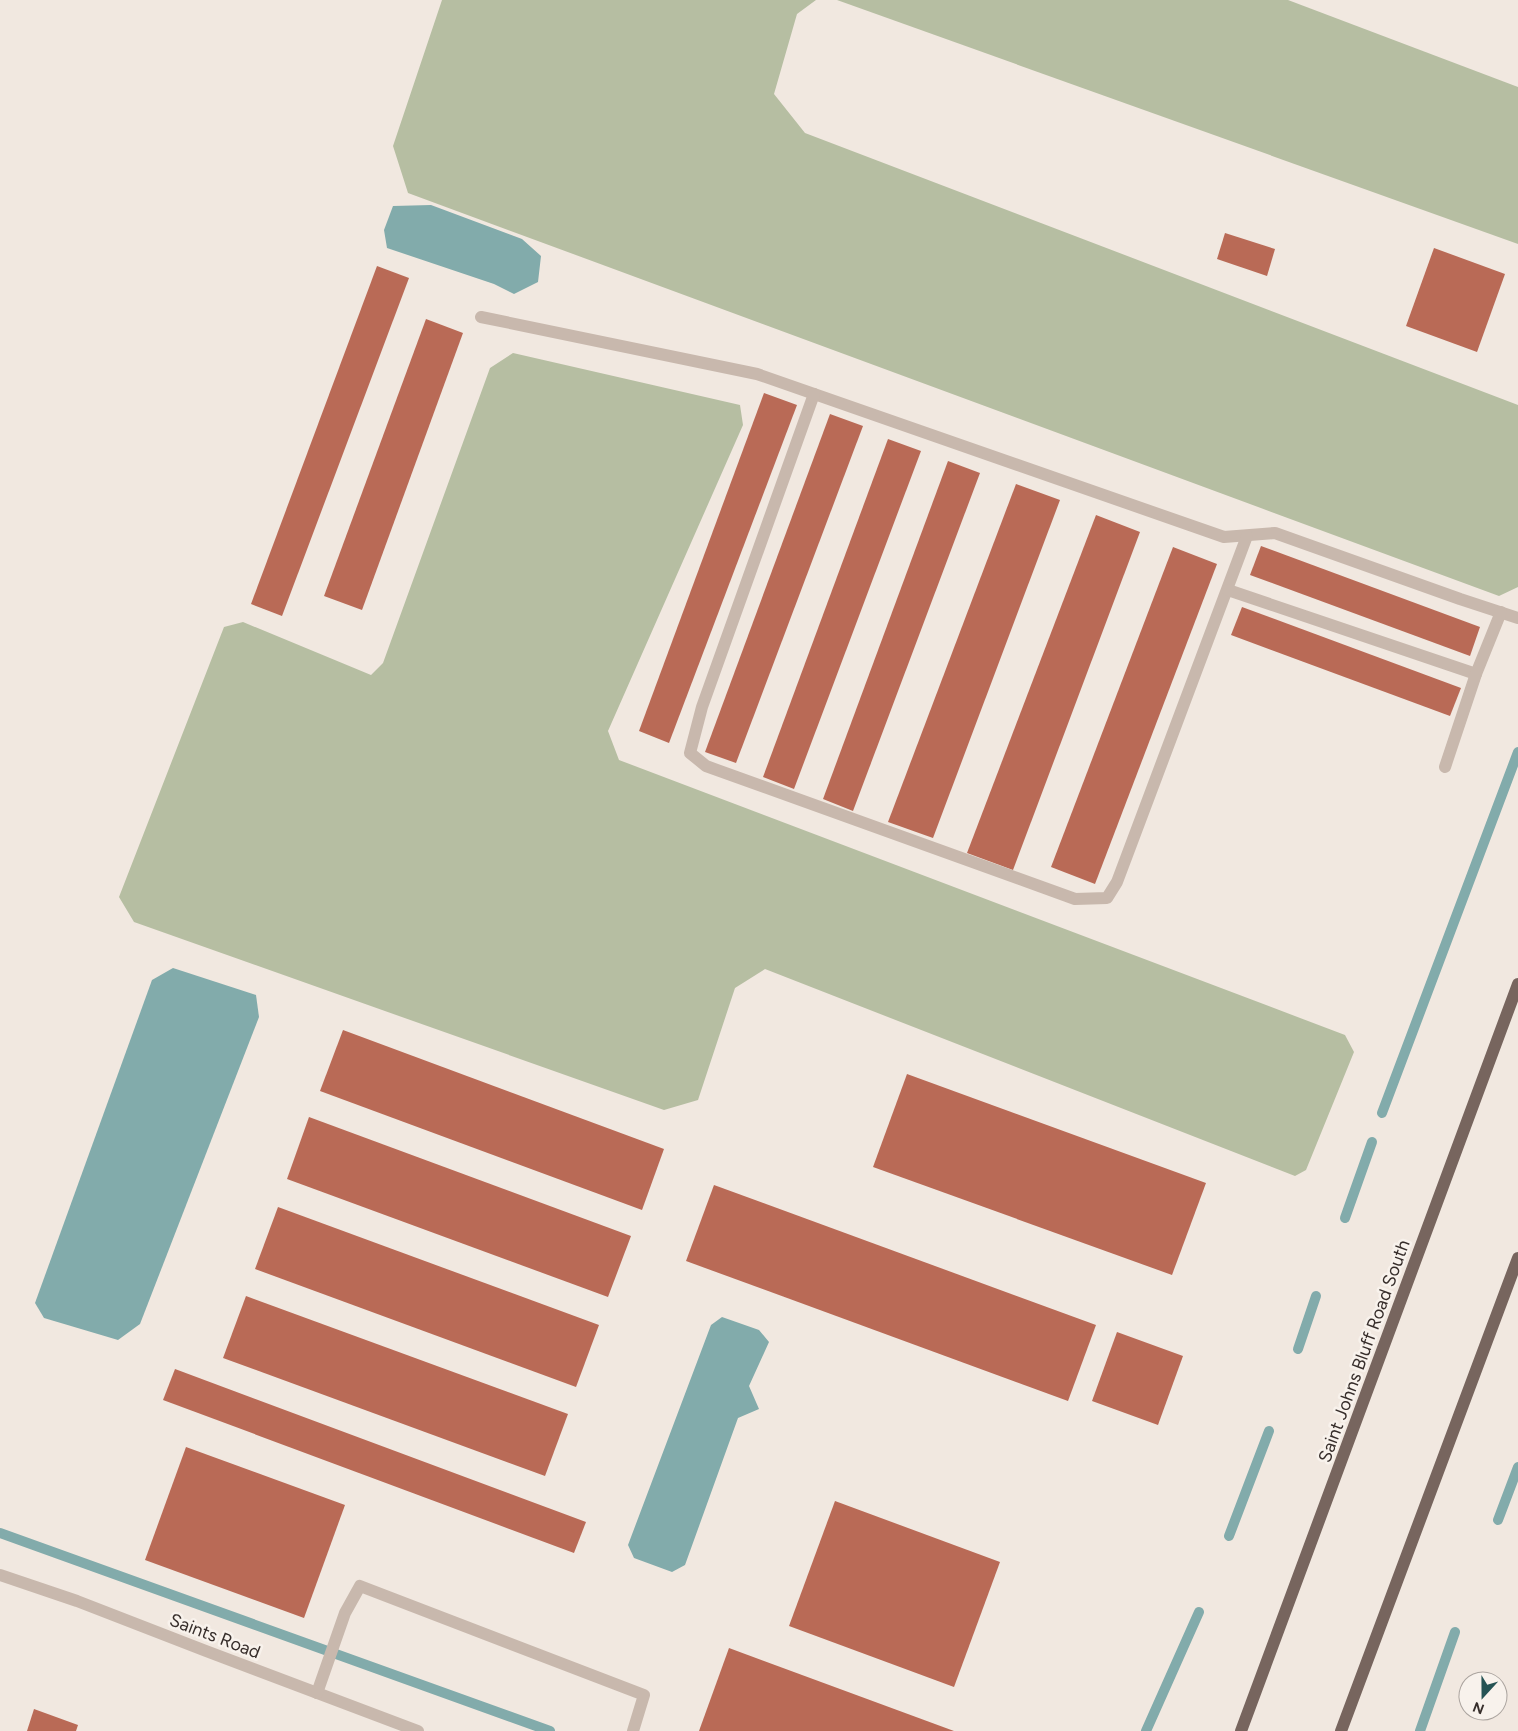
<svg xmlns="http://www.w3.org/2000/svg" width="1518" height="1731" font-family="Figtree,sans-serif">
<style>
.green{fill:#b6bea2}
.water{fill:#82abab}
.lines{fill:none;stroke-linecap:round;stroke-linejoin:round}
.stream{stroke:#82abab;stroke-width:10}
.building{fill:#b96a56}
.minor{stroke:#c8b8ad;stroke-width:12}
.major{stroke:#77655e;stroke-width:12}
.labels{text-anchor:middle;stroke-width:5;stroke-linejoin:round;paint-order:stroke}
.street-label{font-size:18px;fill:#372e2b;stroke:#f8f2ec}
</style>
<rect width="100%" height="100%" fill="#f1e8e0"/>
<g class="green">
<path d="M442,0h374l-19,14 -23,80 31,39 713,272v182l-19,9 -1091,-403 -15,-47z"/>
<path d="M837,0h451l230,87v157z"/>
<path d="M513,353l227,52 3,20 -135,306 11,29 726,275 9,17 -48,118 -11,6 -530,-207 -30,19 -37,112 -34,10 -530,-188 -15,-25 105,-270 19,-5 128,53 12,-12 107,-295z"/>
</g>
<g class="water">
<path d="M431,205l91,34 19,17 -3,26 -24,12 -20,-10 -107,-36 -3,-18 9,-24z"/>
<path d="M173,968l83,27 3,22 -119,307 -22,16 -74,-22 -9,-15 117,-323z"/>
<path d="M722,1317l37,13 10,12 -20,44 10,23 -21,9 -53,147 -13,7 -38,-14 -6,-13 83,-220z"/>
</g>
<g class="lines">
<g class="stream">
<path d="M1382,1113l136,-361"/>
<path d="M1345,1218l27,-76"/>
<path d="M1298,1349l18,-53"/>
<path d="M1498,1520l20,-53"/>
<path d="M0,1533l550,198"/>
<path d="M1229,1536l40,-105"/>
<path d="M1146,1731l53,-119"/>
<path d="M1420,1731l35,-99"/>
</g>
</g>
<g class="building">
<path d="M1225,233l50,16 -8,27 -50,-17z"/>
<path d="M1434,248l71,26 -28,78 -71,-26z"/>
<path d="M377,266l32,12 -127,338 -31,-12z"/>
<path d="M426,319l37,14 -101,277 -38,-14z"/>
<path d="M764,393l33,12 -128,338 -30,-12z"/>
<path d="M830,414l33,12 -127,337 -31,-11z"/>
<path d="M888,439l33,12 -127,338 -31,-12z"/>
<path d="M948,461l32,12 -127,338 -30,-12z"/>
<path d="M1016,484l44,16 -127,338 -45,-16z"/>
<path d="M1096,515l44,17 -127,338 -46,-17z"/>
<path d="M1261,546l219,81 -10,29 -220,-81z"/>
<path d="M1173,547l44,17 -122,320 -44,-17z"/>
<path d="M1242,607l219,81 -11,28 -219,-81z"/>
<path d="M343,1030l321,119 -22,61 -322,-119z"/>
<path d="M907,1074l299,109 -34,92 -299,-108z"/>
<path d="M309,1117l322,119 -23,61 -321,-118z"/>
<path d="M714,1185l382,140 -28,76 -382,-140z"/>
<path d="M278,1207l321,118 -23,62 -321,-118z"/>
<path d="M246,1296l322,118 -23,62 -322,-118z"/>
<path d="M1117,1332l66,24 -25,69 -66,-24z"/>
<path d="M175,1369l411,153 -12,31 -411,-153z"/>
<path d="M186,1447l159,58 -41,113 -159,-58z"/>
<path d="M835,1501l165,61 -46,125 -165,-61z"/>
<path d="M729,1648l225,83h-255z"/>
<path d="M34,1709l44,16 -2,6h-49z"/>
</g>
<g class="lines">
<g class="minor">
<path d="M481,317l276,57 467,163 51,-4 185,66 58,19"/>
<path d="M814,394l-112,313 -12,46 16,13 369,133 32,-1 10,-16 130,-346"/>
<path d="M1228,590l248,84"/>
<path d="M1445,767l31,-93 25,-62"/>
<path d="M0,1575l77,26 129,50 212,80"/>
<path d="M317,1693l28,-80 15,-27 284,109 -11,36"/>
</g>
<g class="major">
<path d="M1241,1731l277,-747"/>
<path d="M1341,1731l177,-473"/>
</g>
</g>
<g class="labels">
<g class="street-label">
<text transform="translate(1364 1351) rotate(-70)" y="6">Saint Johns Bluff Road South</text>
<text transform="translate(215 1636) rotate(21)" y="6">Saints Road</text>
</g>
</g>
<g transform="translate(1483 1696) rotate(201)"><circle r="24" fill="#f8f2ec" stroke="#aba49f"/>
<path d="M0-4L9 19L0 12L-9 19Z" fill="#255354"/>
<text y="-8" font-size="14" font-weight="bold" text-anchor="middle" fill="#372e2b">N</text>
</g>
</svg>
